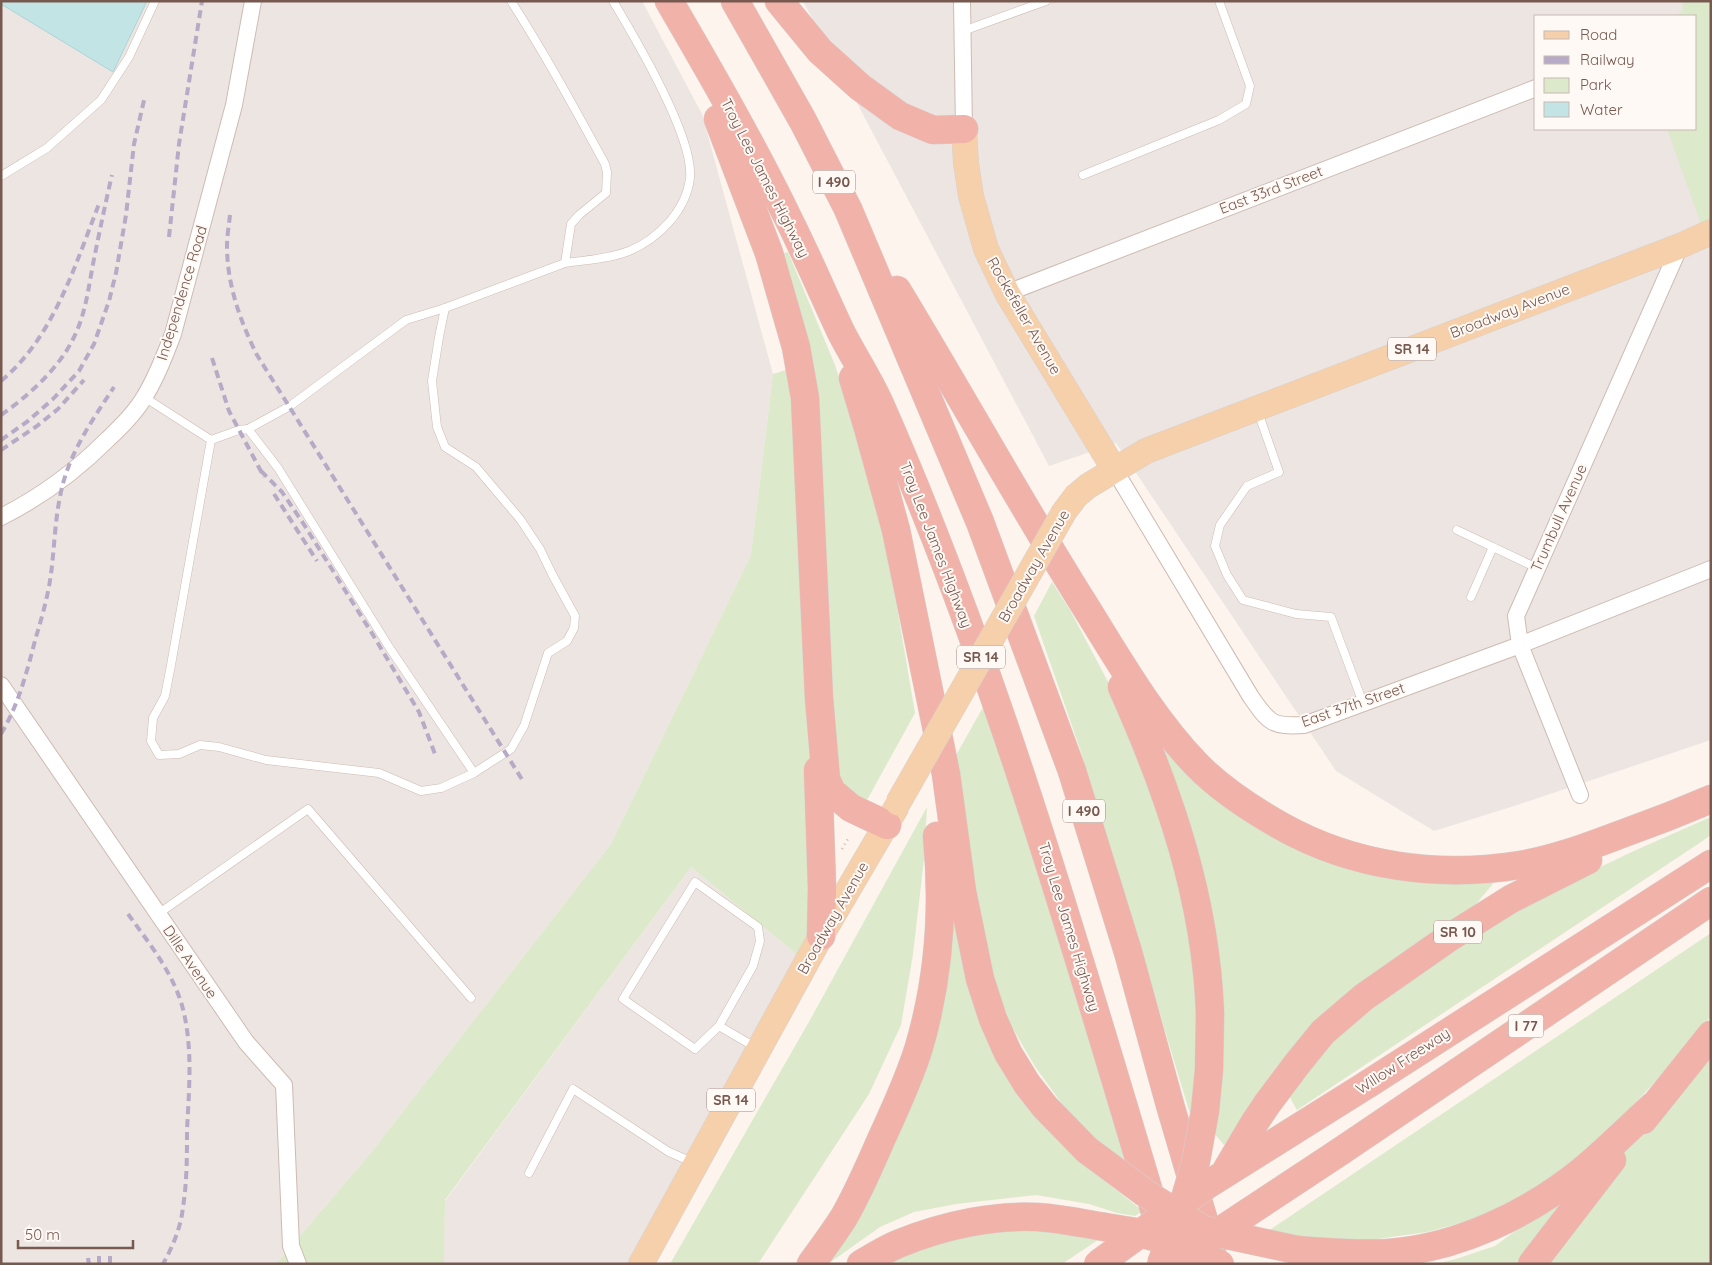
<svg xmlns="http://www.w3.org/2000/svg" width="1712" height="1265" font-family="Quicksand,sans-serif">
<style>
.industrial{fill:#ece5e2;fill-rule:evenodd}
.green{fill:#dce9cb}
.water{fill:#c2e4e5;stroke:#a9d5d6}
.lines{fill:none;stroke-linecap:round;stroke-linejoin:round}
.service-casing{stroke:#cebbb2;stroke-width:9}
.minor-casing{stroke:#cebbb2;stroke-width:18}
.primary-casing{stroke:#d9d1ce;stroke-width:26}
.motorway-casing{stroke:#d9d1ce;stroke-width:29}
.path{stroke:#d5b4a9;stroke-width:2.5;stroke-dasharray:1 4;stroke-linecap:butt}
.service{stroke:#fff;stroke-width:8}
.minor{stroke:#fff;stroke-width:16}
.primary{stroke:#f5d0ab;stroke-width:25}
.motorway{stroke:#f1b2a9;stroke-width:28}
.rail{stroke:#b6aac7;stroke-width:4;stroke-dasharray:8 5;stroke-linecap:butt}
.primary-bridge-casing{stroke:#d9d1ce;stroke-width:26;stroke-linecap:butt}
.motorway-bridge-casing{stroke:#d9d1ce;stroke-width:29;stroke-linecap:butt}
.primary-bridge{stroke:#f5d0ab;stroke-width:25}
.motorway-bridge{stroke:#f1b2a9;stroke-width:28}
.labels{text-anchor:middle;stroke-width:4;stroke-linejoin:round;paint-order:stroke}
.shield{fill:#fef9f4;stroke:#a08981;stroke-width:1}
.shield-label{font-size:14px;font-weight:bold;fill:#775950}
.street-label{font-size:15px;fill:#775950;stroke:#fef9f4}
</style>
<rect width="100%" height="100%" fill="#fcf4ed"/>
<g class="industrial">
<path d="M147,1h495l60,113 71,260 -22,181 -140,289 -241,310 -94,110h-275v-1260l112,68z"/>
<path d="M803,1h908v739l-197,66 -80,25 -98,-60 -220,-328 -67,23zM1536,16h160v113h-160z"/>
<path d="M691,867l116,96 -166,301h-197l1,-63z"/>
</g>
<g class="green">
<path d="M1683,1h28v231l-6,3 -38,-106h29v-113h-21l7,-4z"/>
<path d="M788,252l47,113 23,72 25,88 32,188 -48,87 -11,1 -19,-14 -55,-533z"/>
<path d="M799,366l20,332 -12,265 -116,-96 -246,333 -1,64h-168l94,-110 241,-310 140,-289 22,-181z"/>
<path d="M1052,582l19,30 44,83 49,124 27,106 9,123 -9,69 -111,-368 -46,-133z"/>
<path d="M990,695l146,478 -38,-31 -30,-30 -32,-44 -13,-22 -12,-21 -13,-33 -14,-47 -29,-188z"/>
<path d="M1171,748l109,89 216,43 -25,30 -228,211 -19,24 -11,-13 9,-120 -9,-99 -52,-161z"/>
<path d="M927,807l-3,52 -11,95 -12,71 -32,69 -111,170h-88l140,-244z"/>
<path d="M1711,817v18l-10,7 -404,268 -9,-16 16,-30 122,-98 99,-63 111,-53z"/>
<path d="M955,914l69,184 34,43 35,31 50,39 -8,5 -18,-3 -28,-9 -53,-9 -80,9 -42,8 -34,15 -52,37 117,-285z"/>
<path d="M1711,933v83l-39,48 -93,98 -50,32 -53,25 -49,13 -50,7 -70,1 -42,-7z"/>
<path d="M1711,1035v229h-179z"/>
<path d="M1572,1195l-51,69h-87l22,-5 39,-13 43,-32z"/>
<path d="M1013,1223l94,11 -45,30h-184l21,-12z"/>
</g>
<path class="water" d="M1,1h146l-34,71 -112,-68z"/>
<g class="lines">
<g class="service-casing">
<g id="service">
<path d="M963,31l83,-30"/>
<path d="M1083,175l136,-55 27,-16 4,-18 -31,-85"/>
<path d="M1,176l46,-28 54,-48 28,-43 26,-56"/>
<path d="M565,263c21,-3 44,-4 64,-12 29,-12 57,-40 61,-73 4,-41 -55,-140 -77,-177"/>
<path d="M144,397l67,43 -40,225 -6,31 -12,22 -2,23 8,14 20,-1 21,-9 19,2 47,13 113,13 42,18 20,-3 33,-15 37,-24 13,-23 24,-73 19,-12 7,-13 1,-12 -23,-42 -12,-25 -20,-30 -44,-52 -31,-20 -8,-20 -5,-46 7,-44 6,-29"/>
<path d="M1258,412l21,60 -32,14 -27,39 -5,21 12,29 16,25 53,14 35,3 32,86"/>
<path d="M248,429l42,-23 116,-86 39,-12 120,-45 6,-39 8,-9 27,-22 1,-21 -2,-8c-30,-55 -60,-110 -94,-163"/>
<path d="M211,440l28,-10 9,-1 30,39 111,179 85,126"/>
<path d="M1457,530l80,38"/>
<path d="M1471,597l22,-50"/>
<path d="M158,914l150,-105 163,189"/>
<path d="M719,1026l34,-60 7,-25 -2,-14 -63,-45 -72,117 72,50 24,-23 36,21"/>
<path d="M529,1173l44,-84 96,63 23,10"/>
</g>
</g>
<g class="minor-casing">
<g id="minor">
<path d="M962,1l2,128"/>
<path d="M1007,293l529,-205"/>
<path d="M1114,469l137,228c18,26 21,30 53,28l216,-80 191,-76"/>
<path d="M1,517c40,-20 75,-46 107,-78 14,-13 28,-27 37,-43 12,-20 20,-41 28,-62l61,-229 19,-104"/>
<path d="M1,685l245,357 38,43 7,161 7,18"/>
<path d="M1580,795l-60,-150 -4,-29 164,-370"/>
</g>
</g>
<g class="primary-casing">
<g id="primary">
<path d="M964,129l2,34 5,33 15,53 21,44 107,176"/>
<path d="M1064,512l12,-16 12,-10 58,-35 534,-205 31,-14"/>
<path d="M641,1264l180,-328 75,-128"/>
</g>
</g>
<g class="motorway-casing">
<g id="motorway">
<path d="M669,1c42,72 84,145 120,219 19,38 35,76 53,114 13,25 29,49 40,75 114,259 192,532 273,803"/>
<path d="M735,1l68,120 45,88 132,313 92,249 56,181 42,153 42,143"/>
<path d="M779,1l41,50 40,36 40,29 33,14 31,-1"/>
<path d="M718,119l51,134 27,94 9,51 14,300 7,81 6,13 19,16 36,17"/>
<path d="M897,290c62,102 120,207 183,308 36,57 69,117 116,166 24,25 55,45 85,62 73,41 158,52 239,39 37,-6 72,-20 107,-33 28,-10 56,-21 84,-33"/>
<path d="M853,378l15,50 28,102 50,244 16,117 18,88 13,40 15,34 19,31 18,23 42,43"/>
<path d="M1122,687c47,105 84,211 88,327"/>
<path d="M818,770l4,118 -1,48"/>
<path d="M1368,1084l343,-220"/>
<path d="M1267,1104l30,-40 26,-32 41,-35 83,-58 64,-40 77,-39"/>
<path d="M1643,1120l68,-85"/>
<path d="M1341,1151l370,-250"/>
<path d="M1297,1250c31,2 61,5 92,3 69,-5 140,-39 194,-83 24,-20 47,-43 70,-64"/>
<path d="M811,1264c11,-15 23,-31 33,-47 14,-24 25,-50 36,-75 14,-31 29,-62 39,-95 20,-68 25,-140 18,-211"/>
<path d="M861,1264c12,-7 25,-15 37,-20 46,-19 101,-31 150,-26 19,2 38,6 57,9"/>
<path d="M1532,1264l80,-104"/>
</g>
</g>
<path class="path" d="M842,849l7,-12"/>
<use href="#service" class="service"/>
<use href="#minor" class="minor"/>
<use href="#primary" class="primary"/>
<use href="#motorway" class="motorway"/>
<g class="rail">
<path d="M230,215c-1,10 -3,21 -3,31 0,38 13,75 30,109l266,426"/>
<path d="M169,237l10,-93 23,-143"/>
<path d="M212,358l17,53 35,66"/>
<path d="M1,381c53,-44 74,-116 98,-177"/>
<path d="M1,415c26,-18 57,-46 71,-74 13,-24 16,-50 21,-77 6,-30 12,-59 19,-89"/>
<path d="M1,440l27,-19 25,-22 26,-28 15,-27 15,-43 7,-28 10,-58 8,-71 11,-48"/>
<path d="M1,450l36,-24 21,-17 26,-29"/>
<path d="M261,471l21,21 21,31 70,112 46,77 16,42"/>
<path d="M274,494l43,67"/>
<path d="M1,734c18,-30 26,-63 35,-97 6,-20 12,-41 15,-63 4,-31 4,-63 13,-94 10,-34 31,-64 50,-93"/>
<path d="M128,914c21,29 46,60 55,95 10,40 6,81 4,121 0,26 0,52 -4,77 -2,20 -10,39 -20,57"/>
<path d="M99,1256v8"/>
<path d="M110,1256v8"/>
<path d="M88,1258l1,6"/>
</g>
<g class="primary-bridge-casing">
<path id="primary-bridge" d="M898,803l166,-291"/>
</g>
<g class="motorway-bridge-casing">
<g id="motorway-bridge">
<path d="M1087,1150l58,43 59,37 93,20"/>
<path d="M1226,1171l29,-49 12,-18"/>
<path d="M1105,1227l31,5 43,12 41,20"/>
<path d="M1098,1264l109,-79 161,-101"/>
<path d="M1161,1264l22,-59 13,-44 9,-50 4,-41 1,-56"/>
<path d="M1170,1264l171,-113"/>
</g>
</g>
<use href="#primary-bridge" class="primary-bridge"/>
<use href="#motorway-bridge" class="motorway-bridge"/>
</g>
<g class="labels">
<g class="shield">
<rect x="813" y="170.5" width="42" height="23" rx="4"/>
<rect x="1388" y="337.5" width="48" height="23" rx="4"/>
<rect x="957" y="645.5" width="48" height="23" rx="4"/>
<rect x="1063" y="799.5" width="42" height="23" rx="4"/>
<rect x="1434" y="920.5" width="48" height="23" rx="4"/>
<rect x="1508.5" y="1014.5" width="35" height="23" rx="4"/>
<rect x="707" y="1088.5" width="48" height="23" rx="4"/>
</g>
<g class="shield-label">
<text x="834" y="187">I 490</text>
<text x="1412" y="354">SR 14</text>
<text x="981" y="662">SR 14</text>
<text x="1084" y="816">I 490</text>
<text x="1458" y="937">SR 10</text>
<text x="1526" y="1031">I 77</text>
<text x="731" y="1105">SR 14</text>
</g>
<g class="street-label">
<text transform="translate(765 178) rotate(63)" y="5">Troy Lee James Highway</text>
<text transform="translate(1271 190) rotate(-21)" y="5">East 33rd Street</text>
<text transform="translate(182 293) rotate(-73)" y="5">Independence Road</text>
<text transform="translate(1510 311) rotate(-21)" y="5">Broadway Avenue</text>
<text transform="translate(1024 316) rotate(60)" y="5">Rockefeller Avenue</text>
<text transform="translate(1559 518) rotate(-66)" y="5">Trumbull Avenue</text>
<text transform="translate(936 545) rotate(69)" y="5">Troy Lee James Highway</text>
<text transform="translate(1034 566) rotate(-60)" y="5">Broadway Avenue</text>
<text transform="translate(1353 705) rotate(-19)" y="5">East 37th Street</text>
<text transform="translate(833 918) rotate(-60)" y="5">Broadway Avenue</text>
<text transform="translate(1069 927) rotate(73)" y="5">Troy Lee James Highway</text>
<text transform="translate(190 962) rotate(56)" y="5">Dille Avenue</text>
<text transform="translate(1403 1061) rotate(-33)" y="5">Willow Freeway</text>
</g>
</g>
<rect width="1712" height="1265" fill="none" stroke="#775950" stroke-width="5"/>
<rect x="1534" y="15" width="162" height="115" fill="#fef9f4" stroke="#c8b9b2"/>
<rect x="1544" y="31" width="25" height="8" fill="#f5d0ab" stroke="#c8b9b2"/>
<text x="1580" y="40" font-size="15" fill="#775950">Road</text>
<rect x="1544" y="56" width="25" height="8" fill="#b6aac7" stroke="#c8b9b2"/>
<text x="1580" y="65" font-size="15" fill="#775950">Railway</text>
<rect x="1544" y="78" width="25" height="15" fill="#dce9cb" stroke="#c8b9b2"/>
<text x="1580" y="90" font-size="15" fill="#775950">Park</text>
<rect x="1544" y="102" width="25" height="15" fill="#c2e4e5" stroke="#c8b9b2"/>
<text x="1580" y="115" font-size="15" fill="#775950">Water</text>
<path d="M18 1240v8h115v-8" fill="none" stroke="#775950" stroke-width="2.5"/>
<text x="25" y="1240" font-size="15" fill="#775950" stroke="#fef9f4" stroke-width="4" paint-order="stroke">50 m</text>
</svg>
